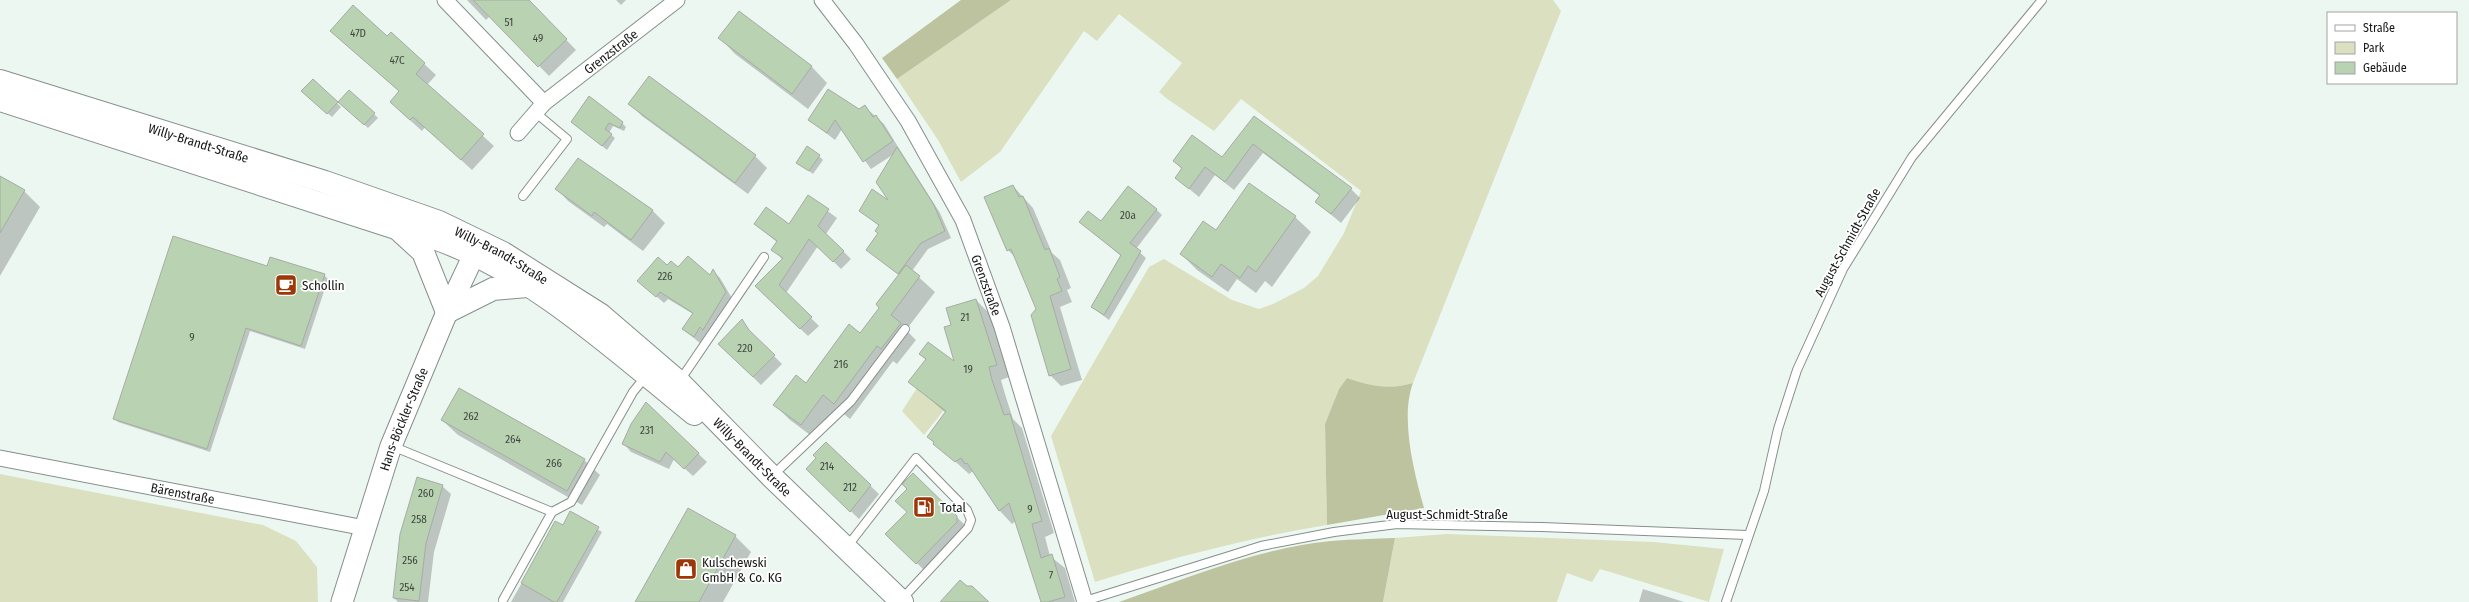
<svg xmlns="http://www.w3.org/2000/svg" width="2469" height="602" font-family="'Fira Sans Condensed',sans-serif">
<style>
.green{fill:#dbe0c1}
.forest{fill:#bdc39e}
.shadow{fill:#0003}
.building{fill:#b9d2b2;stroke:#a6aca4}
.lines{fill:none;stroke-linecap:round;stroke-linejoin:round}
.lane-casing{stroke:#868f8b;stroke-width:10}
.street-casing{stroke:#868f8b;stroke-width:17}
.secondary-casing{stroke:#868f8b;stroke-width:23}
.primary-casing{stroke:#868f8b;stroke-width:24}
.lane{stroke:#fff;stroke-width:8}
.street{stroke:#fff;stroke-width:15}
.secondary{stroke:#fff;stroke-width:21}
.primary{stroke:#fff;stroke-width:22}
.labels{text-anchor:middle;stroke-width:3.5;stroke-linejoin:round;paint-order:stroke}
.number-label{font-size:11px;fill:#3e463d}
.street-label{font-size:13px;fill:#151816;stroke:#fff}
.poi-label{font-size:13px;fill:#151816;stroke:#fff;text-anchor:start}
</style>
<rect width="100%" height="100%" fill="#edf7f1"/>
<g class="green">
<path d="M1011,0h542l8,11 -148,372c-23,7 -43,3 -66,-5l-8,11 -14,35 2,101c-79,13 -156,33 -232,57l-44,-146 98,-169 15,-8 68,41 27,9 14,-5 31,-16 14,-12 26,-43 17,-42 -120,-92 -27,32 -48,-33 -7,-6 23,-29 -63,-49 -22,27 -13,-10 -84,121 -39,30 -23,-42 -41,-61z"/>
<path d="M917,388l27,22 -20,25 -22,-24z"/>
<path d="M0,474l263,51 33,16 21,26 1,35h-318z"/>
<path d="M1447,534l207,8 70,7 -15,53 -109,-33 -8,13 -25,-9 -10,29h-174l12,-64z"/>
</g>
<g class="forest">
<path d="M961,0h50l-114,79 -15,-21z"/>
<path d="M1347,378c23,8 43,12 66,5 -13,35 1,89 11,125l-97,17 -2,-101 14,-35z"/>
<path d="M1395,538l-12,64h-264c69,-24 139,-54 212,-61 22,-2 43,-2 64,-3z"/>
</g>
<g class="shadow">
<path d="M467,0h61l48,50 -27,26 -59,-60 -4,4z"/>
<path d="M616,0h10l-5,5z"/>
<path d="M739,12l73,55 15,16 -19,26 -73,-55 -15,-16z"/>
<path d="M331,31l56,6 4,-4 45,42 -9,10 67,61 -22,24 -47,-43 -3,4 -20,-18 -2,-21z"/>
<path d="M313,80l28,27 -9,10 -25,-22z"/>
<path d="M340,102l34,12 4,4 -10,10z"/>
<path d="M630,104l125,52 12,12 -19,26 -106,-78z"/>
<path d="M865,107l19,17 16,26 40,63 11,25 -23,11 -16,22 23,21 -29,38 10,10 -19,24 -4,-3 -43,58 -11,-9 -22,30 -27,-20 -15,-15 31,-21 54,-50 20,-26 19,-33 -31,-25 11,-17v-7l-18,-15 30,-8 3,-49 -23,15 -29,-40 -7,11 -26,-20 50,-9z"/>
<path d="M1254,117l97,72 9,9 -19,25 -25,-21 4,-6 -57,-43 -29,37 -19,-15 -16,22 -23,-19 6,-9 -8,-8 49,-2z"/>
<path d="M572,122l50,1 4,4 -2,4 -11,-5 -4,7 6,5 -8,12z"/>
<path d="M819,156l4,4 -10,14 -11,-8z"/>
<path d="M0,177l24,14 16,16 -40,69z"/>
<path d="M616,184l37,27 12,12 -22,28 -36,-27 -3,3 -36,-26 -12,-13 59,-2z"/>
<path d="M1013,186l20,22 19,45 8,7 11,28 -4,2 5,12 -12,5 22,73 -21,6 -11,-11 -13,-65 -21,-52 -8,-8z"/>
<path d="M809,197l28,21 -11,16 25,25 -10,10 -23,-23 -32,47 33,33 -11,10 -44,-42 18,-35 -9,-9 5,-7 -23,-19 34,1z"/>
<path d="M1156,209l6,6 -26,34 10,9 -37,62 -17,-13 29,-51 -41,-34 21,1z"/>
<path d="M1295,217l16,15 -39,55 -7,-6 -9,12 -19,-14 -9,13 -31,-22 -16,-16 35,-23z"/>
<path d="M667,266l43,11 3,-6 7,7 13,22 -32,44 -18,-15 10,-15 -25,-15 -4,4 -25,-22z"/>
<path d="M268,268l56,7 4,4 -23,70 -55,-18 -40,121 -92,-30 -4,-4z"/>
<path d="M976,300l13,13 20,64 -8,3 4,14 8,25 9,9 32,105 -9,4 5,19 15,12 10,34h-33l-26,-81 -4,3 -12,-13 -27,-40 -4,3 -41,-37 18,-24 -36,-31 16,-22 -6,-6 36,9 -4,-37z"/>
<path d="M742,321l15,18 25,25 -21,21 -42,-41z"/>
<path d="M646,404l61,58 -14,14 -19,-17 -5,10 -38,-17 -8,-9z"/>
<path d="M442,420l142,40 16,15 -18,30 -124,-70z"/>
<path d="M826,443l53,51 -20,25 -52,-50 11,-11z"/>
<path d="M913,475l53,51 -40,46 -39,-38 21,-21v-24z"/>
<path d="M442,486l9,8 -17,58 -6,50h-30l-4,-4z"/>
<path d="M688,509l47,27 16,16 -28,50h-87z"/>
<path d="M570,513l32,19 -39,70h-52l45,-80 7,4z"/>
<path d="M1643,589l41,13h-45z"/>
</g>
<g class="building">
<path d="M473,0h56l38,39 -29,28z"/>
<path d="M353,5l34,31 4,-4 34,31 -9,11 68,60 -23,26 -48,-43 -3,3 -20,-18 9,-11 -69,-60z"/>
<path d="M739,11l73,55 -20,28 -74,-56z"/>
<path d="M649,76l107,79 -21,28 -107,-79z"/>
<path d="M313,79l25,23 -11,12 -26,-23z"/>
<path d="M828,89l31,20 6,-4 8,12 3,-2 17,26 -30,21 -28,-42 -8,13 -19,-13z"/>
<path d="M349,90l26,23 -11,12 -26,-23z"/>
<path d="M589,96l34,26 -3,6 -11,-5 -4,6 7,5 -10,12 -31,-24z"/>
<path d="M1254,116l98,72 -21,26 -16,-12 5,-7 -67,-51 -28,38 -20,-15 -16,22 -14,-11 7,-10 -9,-7 19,-26 30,22z"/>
<path d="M807,146l13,9 -11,16 -13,-8z"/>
<path d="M897,147l37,58 11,26 -24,12 -23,31 -32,-24 12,-17 -3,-2 4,-6 -20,-14 13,-22 16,11 -12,-18z"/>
<path d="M578,158l75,52 -22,30 -37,-28 -2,4 -37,-27z"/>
<path d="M0,176l25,14 -25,43z"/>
<path d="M1249,183l47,33 -40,56 -8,-6 -8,12 -19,-14 -9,13 -32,-23 23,-33 13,9z"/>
<path d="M1013,185l6,12 4,-1 22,54 4,-2 11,29 -3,2 5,12 -12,5 21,73 -22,7 -18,-61 5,-6 -25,-60 -4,2 -23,-54z"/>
<path d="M1128,186l29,23 -27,34 11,8 -37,64 -13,-8 30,-52 -42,-33 9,-11 13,10z"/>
<path d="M808,195l21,14 -11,17 26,25 -11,11 -24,-23 -30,46 33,32 -12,12 -45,-43 28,-28 -12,-8 6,-9 -23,-17 12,-17 23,17z"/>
<path d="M173,236l94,30 3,-9 55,17 -24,72 -55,-18 -39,121 -94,-30z"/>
<path d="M688,256l22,19 3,-6 13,23 -23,38 -3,-3 -6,10 -12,-8 11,-16 -33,-21 -4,5 -19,-16 21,-24 9,8 4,-4 7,6z"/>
<path d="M906,265l14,11 -29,39 10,8 -20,26 -4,-3 -43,58 -11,-9 -22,30 -28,-20 23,-30 10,8 43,-59 11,9 19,-25 -3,-4z"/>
<path d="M976,299l21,66 -8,2 3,13 12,35 6,-1 32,107 -10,3 9,34 11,-4 13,43 -17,5h-7l-32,-99 -10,8 -32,-48 -2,1 -4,-6 -6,4 -22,-18 1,-2 -7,-5 19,-26 -38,-29 18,-23 -7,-5 9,-12 26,19 -10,-34 7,-2 -5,-17z"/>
<path d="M742,319l7,11 26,25 -22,22 -35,-33z"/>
<path d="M459,388l126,71 -18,32 -126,-71z"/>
<path d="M646,402l53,51 -15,16 -18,-17 -6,10 -38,-18 9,-20z"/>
<path d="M826,442l45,43 -21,27 -44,-43 10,-11 -3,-3z"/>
<path d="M913,473l44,43v6l-41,42 -31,-30 22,-22 -12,-11 12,-12 -5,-5z"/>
<path d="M417,477l26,8 -17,58 -7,58 -26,-3 7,-64z"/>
<path d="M688,508l48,27 -37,67h-64z"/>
<path d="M570,511l29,16 -42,75h-3l-33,-19 34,-62 8,4z"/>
<path d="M960,580l7,6h5l17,16h-49z"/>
</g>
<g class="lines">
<g class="lane-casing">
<g id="lane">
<path d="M523,196l44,-57 -31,-26"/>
<path d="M679,382l85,-125"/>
<path d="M392,446l160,66"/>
<path d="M772,476l79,-75 54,-72"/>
<path d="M846,548l70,-90 51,52 4,10 -3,8 -67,72"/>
<path d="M503,600l49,-88 19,-10 62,-110 13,-16"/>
<path d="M1085,601l176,-55 73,-14 63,-8 145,3 205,8"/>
<path d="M1726,602l38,-111 14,-62 19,-59 46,-101 69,-112 130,-157"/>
</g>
</g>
<g class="street-casing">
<g id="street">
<path d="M445,0l99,103"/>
<path id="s1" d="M822,0l34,44 52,77 55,99 39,107 83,275"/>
<path id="s2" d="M518,133l26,-30 133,-103"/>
<path id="s3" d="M0,458l365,70"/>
</g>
</g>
<g class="secondary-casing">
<g id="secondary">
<path id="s4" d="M342,602l49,-156 56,-134 33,-70"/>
</g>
</g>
<g class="primary-casing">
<g id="primary">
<path id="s5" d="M0,81l325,101 114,40 64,31 98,62 78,67 93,95 130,125"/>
<path d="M0,100l396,128c12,3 25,6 38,10 96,33 182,113 260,176"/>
<path d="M400,231l23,21 24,60 46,-23 34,-3"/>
</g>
</g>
<use href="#lane" class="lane"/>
<use href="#street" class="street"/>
<use href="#secondary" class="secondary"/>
<use href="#primary" class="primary"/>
</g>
<defs>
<g id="cafe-square" transform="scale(1.15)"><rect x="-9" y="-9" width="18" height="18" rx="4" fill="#9c3708" stroke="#fff"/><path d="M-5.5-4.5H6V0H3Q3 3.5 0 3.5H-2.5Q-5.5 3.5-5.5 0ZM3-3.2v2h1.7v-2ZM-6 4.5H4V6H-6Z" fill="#fff"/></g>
<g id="fuel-square" transform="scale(1.15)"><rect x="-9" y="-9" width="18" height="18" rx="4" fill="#9c3708" stroke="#fff"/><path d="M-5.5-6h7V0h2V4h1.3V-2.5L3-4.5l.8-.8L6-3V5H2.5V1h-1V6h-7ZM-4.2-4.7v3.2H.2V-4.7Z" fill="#fff"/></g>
<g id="shop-square" transform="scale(1.15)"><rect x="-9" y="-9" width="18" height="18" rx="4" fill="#9c3708" stroke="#fff"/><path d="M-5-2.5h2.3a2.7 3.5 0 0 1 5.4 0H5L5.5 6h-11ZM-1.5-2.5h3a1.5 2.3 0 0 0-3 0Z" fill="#fff"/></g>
</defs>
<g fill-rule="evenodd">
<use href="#cafe-square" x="286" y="285"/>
<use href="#fuel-square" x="924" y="507"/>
<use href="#shop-square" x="686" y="569"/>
</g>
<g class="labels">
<g class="number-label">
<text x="509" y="26">51</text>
<text x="358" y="37">47D</text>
<text x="538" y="42">49</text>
<text x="397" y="64">47C</text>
<text x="1128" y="219">20a</text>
<text x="665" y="280">226</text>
<text x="965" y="321">21</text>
<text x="192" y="341">9</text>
<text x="745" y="352">220</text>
<text x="841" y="368">216</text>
<text x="968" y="373">19</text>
<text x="471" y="420">262</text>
<text x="647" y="434">231</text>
<text x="513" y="443">264</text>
<text x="554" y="467">266</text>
<text x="827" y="470">214</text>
<text x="850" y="491">212</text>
<text x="426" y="497">260</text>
<text x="1030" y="513">9</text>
<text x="419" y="523">258</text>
<text x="410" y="564">256</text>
<text x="1051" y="579">7</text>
<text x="407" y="591">254</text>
</g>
<g class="street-label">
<text dy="5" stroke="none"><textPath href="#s2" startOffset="124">Grenzstraße</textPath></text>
<text dy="5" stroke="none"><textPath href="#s5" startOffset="208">Willy-Brandt-Straße</textPath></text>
<text transform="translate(1847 242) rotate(-61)" y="5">August-Schmidt-Straße</text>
<text dy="5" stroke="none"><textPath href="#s5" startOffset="532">Willy-Brandt-Straße</textPath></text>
<text dy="5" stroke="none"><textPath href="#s1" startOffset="331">Grenzstraße</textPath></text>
<text dy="5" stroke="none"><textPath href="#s4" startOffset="193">Hans-Böckler-Straße</textPath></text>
<text dy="5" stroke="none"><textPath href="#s5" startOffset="856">Willy-Brandt-Straße</textPath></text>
<text dy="5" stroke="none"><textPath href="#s3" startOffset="186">Bärenstraße</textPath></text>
<text x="1447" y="519">August-Schmidt-Straße</text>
</g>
<g class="poi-label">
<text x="302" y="290">Schollin</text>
<text x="940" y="512">Total</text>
<text x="702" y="567">Kulschewski<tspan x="702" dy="15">GmbH &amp; Co. KG</tspan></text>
</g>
</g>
<rect x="2327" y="12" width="130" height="72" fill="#ffffff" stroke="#a1a3a2"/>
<rect x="2335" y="25" width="20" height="6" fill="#ffffff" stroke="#a1a3a2"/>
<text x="2363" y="32" font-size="12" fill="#151816">Straße</text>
<rect x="2335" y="42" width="20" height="12" fill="#dbe0c1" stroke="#a1a3a2"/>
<text x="2363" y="52" font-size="12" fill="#151816">Park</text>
<rect x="2335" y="62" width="20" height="12" fill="#b9d2b2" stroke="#a1a3a2"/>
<text x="2363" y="72" font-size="12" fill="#151816">Gebäude</text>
</svg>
